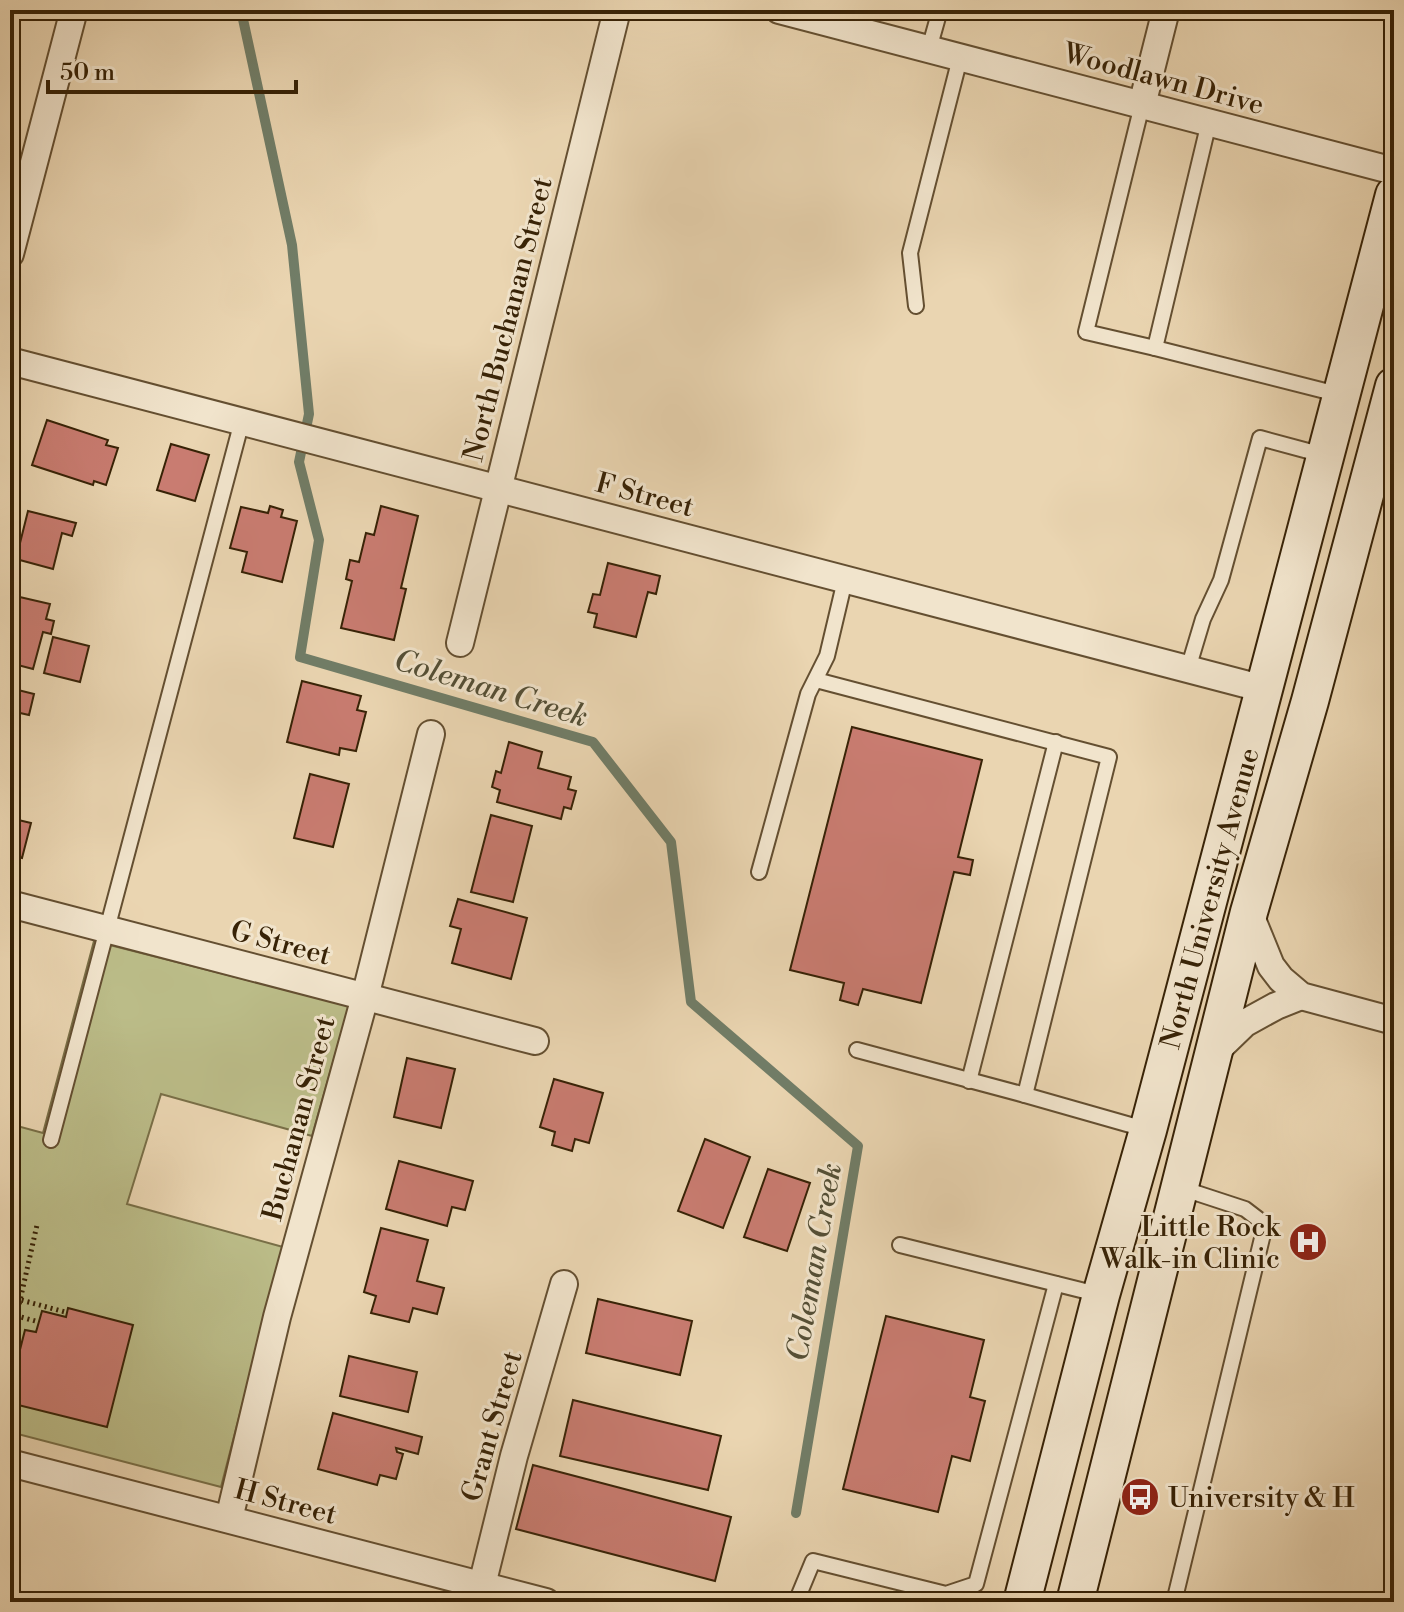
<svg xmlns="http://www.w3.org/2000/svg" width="1404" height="1612" font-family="'Libre Bodoni',serif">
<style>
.green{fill:#bbbc88;stroke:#796f47;stroke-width:2}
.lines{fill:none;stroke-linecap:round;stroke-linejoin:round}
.stream{stroke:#717d67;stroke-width:10}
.building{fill:#c97c71;stroke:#372206;stroke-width:2}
.lane-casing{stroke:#644f31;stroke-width:18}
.street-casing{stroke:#644f31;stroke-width:30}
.secondary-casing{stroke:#372206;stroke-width:40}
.path{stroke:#372206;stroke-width:5;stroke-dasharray:2 4;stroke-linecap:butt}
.lane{stroke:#f1e4cc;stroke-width:14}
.street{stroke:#f1e4cc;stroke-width:26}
.secondary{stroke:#f1e4cc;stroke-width:36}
.labels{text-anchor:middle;stroke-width:6;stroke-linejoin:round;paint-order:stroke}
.street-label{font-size:28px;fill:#372206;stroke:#f1e4cc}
.poi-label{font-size:28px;fill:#372206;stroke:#f1e4cc;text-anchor:end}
.water-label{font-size:30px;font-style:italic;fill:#544f36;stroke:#f1e4cc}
</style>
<rect width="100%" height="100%" fill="#ead5b1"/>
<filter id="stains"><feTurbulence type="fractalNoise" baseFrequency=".0025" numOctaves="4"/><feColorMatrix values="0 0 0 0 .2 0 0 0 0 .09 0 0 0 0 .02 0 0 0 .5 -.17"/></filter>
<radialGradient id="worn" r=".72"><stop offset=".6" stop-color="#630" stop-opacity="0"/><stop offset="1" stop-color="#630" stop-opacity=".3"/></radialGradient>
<path class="green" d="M94,941l255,65 -37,130 -151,-42 -34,110 156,43 -62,240 -211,-55v-308l33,9z"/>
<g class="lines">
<path class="stream" d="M241,10l51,235 17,169 -10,48 20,78 -19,117 293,85 78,100 20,160 167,144 -62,367"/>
</g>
<g class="building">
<path d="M47,420l61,20 -2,5 12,3 -12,37 -12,-4 -1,4 -61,-20z"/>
<path d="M171,444l38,11 -14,46 -38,-11z"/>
<path d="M270,506l13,4 -2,7 16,4 -15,61 -40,-10 5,-20 -17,-4 11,-41 27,6z"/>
<path d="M381,506l37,10 -17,72 5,1 -12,51 -53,-12 11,-47 -6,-2 4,-19 9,2 7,-29 8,2z"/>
<path d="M28,511l48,12 -4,13 -10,-3 -9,36 -37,-10z"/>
<path d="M608,563l52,13 -4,18 -8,-2 -12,45 -42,-10 3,-13 -9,-2 5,-18 7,1z"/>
<path d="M11,595l39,9 -4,15 8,2 -3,13 -8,-2 -10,37 -23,-6z"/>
<path d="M53,637l36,9 -9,36 -36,-9z"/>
<path d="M302,681l59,15 -4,14 9,2 -10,39 -16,-3 -1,7 -52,-13z"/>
<path d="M10,688l24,6 -5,21 -9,-2 -7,28 -3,-1z"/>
<path d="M852,727l130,33 -24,97 15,3 -3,15 -16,-3 -33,131 -58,-14 -5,16 -18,-5 4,-17 -54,-13z"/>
<path d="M509,742l33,10 -4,16 33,9 -3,12 8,2 -5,18 -7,-2 -3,12 -64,-17 3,-12 -8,-3 4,-16 5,2z"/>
<path d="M310,774l39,10 -16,63 -39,-9z"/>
<path d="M491,815l41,11 -19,76 -42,-10z"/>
<path d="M10,818l21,5 -9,35 -12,-3z"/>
<path d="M458,899l69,19 -16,61 -59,-16 9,-34 -11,-3z"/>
<path d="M407,1058l48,11 -14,59 -47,-11z"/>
<path d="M554,1079l49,14 -14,50 -14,-4 -3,12 -20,-6 3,-13 -15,-5z"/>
<path d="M705,1139l45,18 -27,71 -45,-17z"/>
<path d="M399,1161l74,20 -8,29 -13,-3 -5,19 -61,-17z"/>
<path d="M768,1169l42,14 -23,68 -43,-14z"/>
<path d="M381,1228l47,12 -11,41 27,7 -7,26 -24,-6 -4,14 -38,-9 5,-17 -12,-4z"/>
<path d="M598,1299l94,22 -12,54 -94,-22z"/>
<path d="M68,1308l65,17 -26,102 -97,-24v-14l15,-59 11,2 6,-21 24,6z"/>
<path d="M886,1316l98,24 -14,57 15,4 -15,60 -18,-5 -14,56 -95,-23z"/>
<path d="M349,1356l68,16 -9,40 -68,-16z"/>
<path d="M573,1400l148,36 -13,54 -148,-34z"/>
<path d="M333,1413l89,24 -4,17 -22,-6 1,4 6,2 -7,25 -16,-4 -3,10 -59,-16z"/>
<path d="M533,1465l198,52 -16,64 -199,-52z"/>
</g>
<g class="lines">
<g class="lane-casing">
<g id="lane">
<path d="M929,49l11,-39"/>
<path d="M1142,105l-56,227 69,16"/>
<path d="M1209,122l-54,226 186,47"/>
<path d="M916,306l-6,-53 50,-195"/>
<path d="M1188,669l15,-50 18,-39 39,-142 63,17"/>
<path d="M816,680l293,77 -84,338 -168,-45"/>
<path d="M759,872l49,-178 19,-38 18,-76"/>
<path d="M969,1081l87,-339"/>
<path d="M1025,1095l123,35"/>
<path d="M51,1140l191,-719"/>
<path d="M900,1245l201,50"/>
<path d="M796,1602l17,-41 133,33 30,-10 80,-300"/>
<path d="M1174,1602l89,-368 -1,-12 -17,-13 -64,-21"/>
</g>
</g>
<g class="street-casing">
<g id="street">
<path d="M779,10l615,161"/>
<path d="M1142,105l24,-95"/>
<path d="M10,254l64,-244"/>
<path d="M10,361l1254,328"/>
<path d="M460,643l157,-633"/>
<path d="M10,904l525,137"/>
<path d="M1249,912l22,54 10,13 20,17 93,25"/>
<path d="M1214,1053l31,-30 31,-17 25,-10"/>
<path d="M10,1463l536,139"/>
<path d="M229,1519l48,-202 88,-320 66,-263"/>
<path d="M482,1585l32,-129 50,-172"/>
</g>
</g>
<g class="secondary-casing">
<g id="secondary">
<path d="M1022,1602l79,-307 47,-165 246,-935"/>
<path d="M1075,1602l174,-690 61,-211 84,-315"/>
</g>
</g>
<g class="path">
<path d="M10,1297l55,15"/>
<path d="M10,1314l29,8"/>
<path d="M10,1345l27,-120"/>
<path d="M10,1371l4,1"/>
</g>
<use href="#lane" class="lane"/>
<use href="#street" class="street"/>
<use href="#secondary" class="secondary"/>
</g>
<defs>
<g id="hospital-disc" transform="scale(2)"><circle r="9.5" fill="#8f2418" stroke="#f1e4cc"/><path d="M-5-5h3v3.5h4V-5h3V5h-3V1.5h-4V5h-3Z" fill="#fff"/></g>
<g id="bus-disc" transform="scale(2)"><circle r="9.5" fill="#8f2418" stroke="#f1e4cc"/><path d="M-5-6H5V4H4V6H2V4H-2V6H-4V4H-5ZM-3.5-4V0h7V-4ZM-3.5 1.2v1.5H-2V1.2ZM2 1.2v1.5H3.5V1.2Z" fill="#fff"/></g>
</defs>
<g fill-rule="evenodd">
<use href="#hospital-disc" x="1308" y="1242"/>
<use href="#bus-disc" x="1140" y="1497"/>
</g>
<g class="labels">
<g class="street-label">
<text transform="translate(1164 78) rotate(15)" y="10">Woodlawn Drive</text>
<text transform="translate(507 319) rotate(-76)" y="10">North Buchanan Street</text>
<text transform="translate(645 494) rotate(15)" y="10">F Street</text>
<text transform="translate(1209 898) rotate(-75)" y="10">North University Avenue</text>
<text transform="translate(281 942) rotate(15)" y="10">G Street</text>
<text transform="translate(298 1118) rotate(-75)" y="10">Buchanan Street</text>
<text transform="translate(491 1426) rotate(-74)" y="10">Grant Street</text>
<text transform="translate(286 1501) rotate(15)" y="10">H Street</text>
</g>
<g class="poi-label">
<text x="1280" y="1236">Little Rock<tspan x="1280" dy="32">Walk-in Clinic</tspan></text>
<text x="1168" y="1507" text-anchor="start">University &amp; H</text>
</g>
<g class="water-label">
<text transform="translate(491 688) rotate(17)" y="10">Coleman Creek</text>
<text transform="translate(814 1262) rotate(-80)" y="10">Coleman Creek</text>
</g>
</g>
<rect width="1404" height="1612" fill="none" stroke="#ead5b1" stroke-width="40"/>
<rect x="12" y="12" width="1380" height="1588" fill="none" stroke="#372206" stroke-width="4"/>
<rect x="20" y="20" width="1364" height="1572" fill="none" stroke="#372206" stroke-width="2"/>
<path d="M48 80v12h248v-12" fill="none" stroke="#372206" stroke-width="4"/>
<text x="60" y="80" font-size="24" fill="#372206" stroke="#f1e4cc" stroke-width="6" paint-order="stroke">50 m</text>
<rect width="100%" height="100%" filter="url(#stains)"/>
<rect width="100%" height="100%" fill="url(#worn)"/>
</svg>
